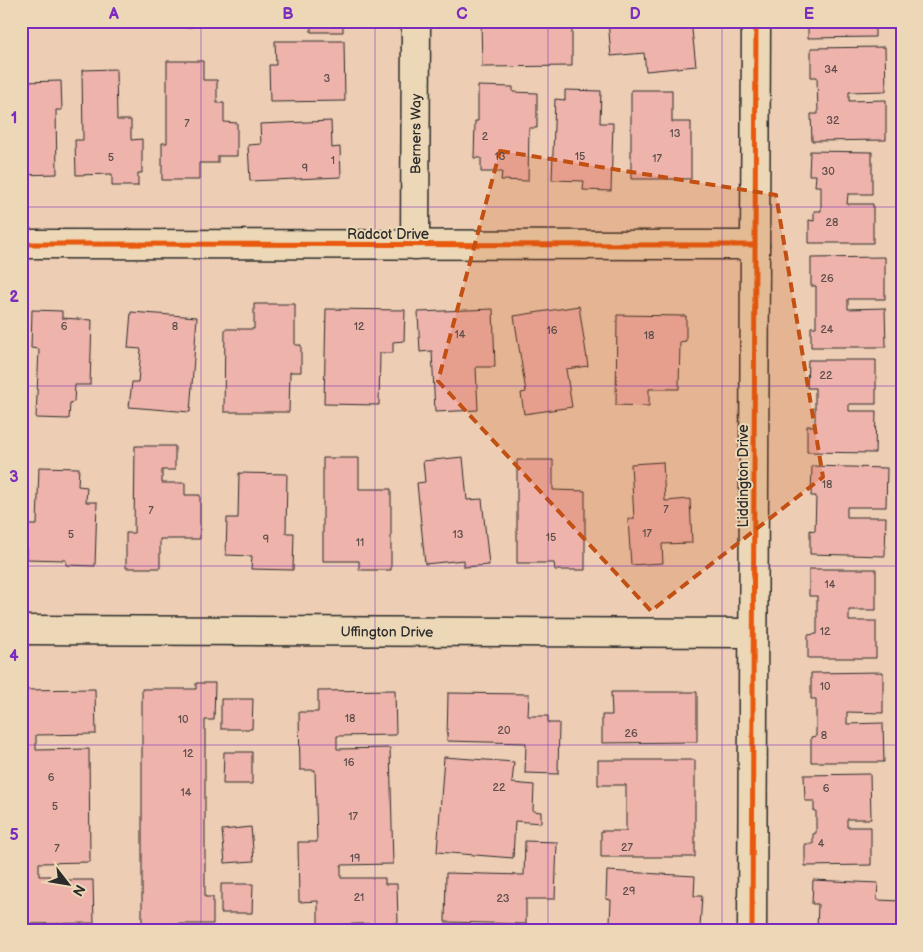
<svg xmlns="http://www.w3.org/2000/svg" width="923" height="952" font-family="'Balsamiq Sans',sans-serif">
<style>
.building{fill:#eeb3ab;stroke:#2b2b2b}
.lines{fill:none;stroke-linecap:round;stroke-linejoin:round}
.minor-casing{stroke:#2b2b2b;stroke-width:31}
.minor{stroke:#ecd8b6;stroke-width:28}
.cycleway-casing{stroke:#ecd8b6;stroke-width:8}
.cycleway{stroke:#e8590c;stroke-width:5}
.marked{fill:#c25012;fill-opacity:0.2;stroke:#c25012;stroke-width:4;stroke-dasharray:10 6;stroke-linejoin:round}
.grid{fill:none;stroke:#7b2cbf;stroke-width:1;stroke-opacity:0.55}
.labels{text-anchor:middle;stroke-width:4;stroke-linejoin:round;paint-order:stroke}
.number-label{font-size:11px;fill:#5c4d4b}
.street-label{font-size:14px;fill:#2b2b2b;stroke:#ecd8b6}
.neatline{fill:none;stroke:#7b2cbf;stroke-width:2}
.grid-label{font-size:16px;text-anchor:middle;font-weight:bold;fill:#7b2cbf}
</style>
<rect width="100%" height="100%" fill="#edcdb3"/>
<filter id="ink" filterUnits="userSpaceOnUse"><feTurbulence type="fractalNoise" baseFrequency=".02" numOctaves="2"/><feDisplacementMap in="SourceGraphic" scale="10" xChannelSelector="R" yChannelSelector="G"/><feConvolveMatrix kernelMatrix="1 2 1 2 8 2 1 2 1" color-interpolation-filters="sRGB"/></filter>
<g filter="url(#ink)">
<g class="building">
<path d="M79,21h113v6h-55v-5z"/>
<path d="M269,21h74v11h-32v-9h-42z"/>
<path d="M481,21h57v5l34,-1v41l-90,1z"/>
<path d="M608,21h83l5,45 -50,5 -2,-18 -33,3z"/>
<path d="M808,21h67v16l-67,1z"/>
<path d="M275,41h69l1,60 -75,1 -1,-37h7z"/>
<path d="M885,47l1,44 -37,1v9l37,-1v40l-74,1 -1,-27h7l-1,-37h-6v-29z"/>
<path d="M167,61h36v19h14v23h7v19l13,1v33h-19v7h-19v17h-37v-37h5z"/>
<path d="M116,69l1,51h14v20l11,-1v34h-4v13h-26v-12l-36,1 -1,-35h8l-1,-70z"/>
<path d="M61,81l1,29h-6l1,64 -36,1v-93z"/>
<path d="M478,86l35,1v5l24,1v35h-8l-1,53 -27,-1 1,-8h-21v-14h-7l1,-37h3z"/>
<path d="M565,90l36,1 -1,32h13l-2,68 -28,-1 1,-9 -32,-1 3,-81 10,1z"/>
<path d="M631,90h41v32h19v57h-60z"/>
<path d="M331,121l1,27 8,-1 1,30 -91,4 -2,-36 13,-1 -1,-20z"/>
<path d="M810,151l62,1v42h-24l-1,10h26v39h-64v-23l5,1v-10h7v-25h-6l1,-11h-7z"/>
<path d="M885,257v42h-37v10l37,-1 1,39h-75v-20h5v-41h-5v-28z"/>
<path d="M254,304h41v41h6v27h-11l-1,40h-65l1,-83h29z"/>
<path d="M579,306l9,60 -22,3 6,38 -48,7 -3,-21 5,-1 -12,-76z"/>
<path d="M326,309l79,1 -1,31 -11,1v11h-13l-1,52 -55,-1z"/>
<path d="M493,309l2,58h-19l2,43 -43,2 -3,-61 -12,1 -2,-40z"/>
<path d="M32,310l30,1v7l30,2 -2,65h-15l-1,17 -4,1 -1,16 -33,-1 3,-69 -8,-1z"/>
<path d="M131,312l66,5 -7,95 -61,-5 3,-25h6l3,-33 -13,-1z"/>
<path d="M617,315l69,1v25l-6,1 -1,47h-30v17l-33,-1z"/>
<path d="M808,360h68v44h-27v7h27l-1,42 -68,-1v-26h8v-38h-8z"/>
<path d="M135,446h40v24h-13v13h23v12h15v44h-40v29h-34v-35h8z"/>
<path d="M463,457l4,43 15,-1 7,66 -25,2v-7l-39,4 -8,-81 8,-1 -2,-21z"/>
<path d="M323,458h36v31h32v81h-32v-9h-36z"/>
<path d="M517,460h36v30l32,1v79h-30l-1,-7h-37z"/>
<path d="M663,462l2,39 25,-2 2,44 -30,1 1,19 -32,2 -3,-46h6l-3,-55z"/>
<path d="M812,466l75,2 -1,39h-39v10h39l-1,39 -75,-2v-24l5,1 1,-35h-5z"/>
<path d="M39,467l40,1 -1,18 9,1 -1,15h11l-2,64 -29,-1v-5l-40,-1 1,-34h10z"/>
<path d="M239,473l48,1 -1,59h8l-1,37 -42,-1 1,-13 -26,-1 1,-37h11z"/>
<path d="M809,569h67v41h-27v11h27v37h-68v-23l9,-1v-38h-8z"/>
<path d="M883,672v41l-36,-1v12l36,-1 1,39h-73v-25l5,-1v-37h-5v-26z"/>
<path d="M196,683h19l-1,37h-9v177h8v27h-71v-235h54z"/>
<path d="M95,689l1,45 -60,1v15l53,-1 1,113 -51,1v13h11v4h43l1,43 -73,1v-234z"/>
<path d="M395,690l1,45 -59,1v13l53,-1 3,116 -52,1v13h44v6h12l1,39 -80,2v-24l-19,1 -1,-60h19l-2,-72h-15l-1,-58h19v-21z"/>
<path d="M611,692h86v50l-95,1v-28h10z"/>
<path d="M448,693l81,1 -1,22h20v7h11l-1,51 -33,-1 1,-30 -79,-2z"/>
<path d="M221,699h32l-1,30h-31z"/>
<path d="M224,752h28v32h-29z"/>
<path d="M444,757l70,5 -2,21 22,2 -1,26 8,1v11l-26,-2 -2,37 -76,-6z"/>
<path d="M598,760h97v97h-94v-26h25v-46h-28z"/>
<path d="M870,774l1,45h-24v8h24v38l-66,1v-22h8v-10l3,-1v-22h-2v-10h-9l-1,-26z"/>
<path d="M251,827l3,34 -29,2 -3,-33z"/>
<path d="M525,841l32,1 -2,57h-29v25l-81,-2 1,-49 78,2z"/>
<path d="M607,871l88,5 -1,20h8l-2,31 -90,-4 1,-23 -5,-1z"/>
<path d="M813,880l65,3 -1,17 25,1v30l-85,-3 1,-24h-6z"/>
<path d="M221,884h32l-1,29h-31z"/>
</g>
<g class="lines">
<g class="minor-casing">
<g id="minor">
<path d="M21,244l734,1"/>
<path id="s1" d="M415,245l1,-224"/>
<path id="s2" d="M21,630l732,3"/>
<path d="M752,931l4,-910"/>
</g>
</g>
<use href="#minor" class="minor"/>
<g class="cycleway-casing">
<g id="cycleway">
<path d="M21,244l734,1"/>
<path d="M752,931l4,-910"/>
</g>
</g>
<use href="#cycleway" class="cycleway"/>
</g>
</g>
<path class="marked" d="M500,151l276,44 47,282 -172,134 -213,-230z"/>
<path class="grid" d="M201,21v910M375,21v910M548,21v910M722,21v910M21,207h881M21,386h881M21,566h881M21,745h881"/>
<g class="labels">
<g class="number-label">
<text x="831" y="73">34</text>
<text x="327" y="82">3</text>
<text x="833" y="124">32</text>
<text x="187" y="127">7</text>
<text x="675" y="137">13</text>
<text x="485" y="140">2</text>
<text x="500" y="160">13</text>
<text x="580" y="160">15</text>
<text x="111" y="161">5</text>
<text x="657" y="162">17</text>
<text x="333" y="164">1</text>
<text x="305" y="172">9</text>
<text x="828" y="175">30</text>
<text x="832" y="226">28</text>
<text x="827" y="282">26</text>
<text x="64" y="330">6</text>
<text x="175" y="330">8</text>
<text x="359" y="330">12</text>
<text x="827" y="333">24</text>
<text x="552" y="334">16</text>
<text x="460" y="338">14</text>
<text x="649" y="339">18</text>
<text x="826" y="379">22</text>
<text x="827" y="488">18</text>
<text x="666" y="513">7</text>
<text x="151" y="514">7</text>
<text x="647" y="537">17</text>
<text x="71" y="538">5</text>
<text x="458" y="538">13</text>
<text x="551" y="541">15</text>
<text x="266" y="543">9</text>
<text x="360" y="546">11</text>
<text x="830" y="588">14</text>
<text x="825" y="635">12</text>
<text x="825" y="690">10</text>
<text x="350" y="722">18</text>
<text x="183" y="723">10</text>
<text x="504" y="734">20</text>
<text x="631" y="737">26</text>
<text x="824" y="739">8</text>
<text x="188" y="757">12</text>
<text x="349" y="766">16</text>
<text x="51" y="781">6</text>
<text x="499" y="791">22</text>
<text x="826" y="792">6</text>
<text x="186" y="796">14</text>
<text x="55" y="810">5</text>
<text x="353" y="820">17</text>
<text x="821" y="847">4</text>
<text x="627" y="851">27</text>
<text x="57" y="852">7</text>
<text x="355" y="862">19</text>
<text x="629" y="895">29</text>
<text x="359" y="901">21</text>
<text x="503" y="902">23</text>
</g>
<g class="street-label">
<text dy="5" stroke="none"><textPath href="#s1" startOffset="111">Berners Way</textPath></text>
<text x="388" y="239">Radcot Drive</text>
<text transform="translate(743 476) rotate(-90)" y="5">Liddington Drive</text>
<text dy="5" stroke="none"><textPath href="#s2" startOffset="366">Uffington Drive</textPath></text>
</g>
</g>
<rect width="923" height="952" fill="none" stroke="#ecd8b6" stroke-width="55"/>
<g transform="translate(68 884) rotate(121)" stroke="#ecd8b6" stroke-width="4" paint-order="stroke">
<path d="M0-4L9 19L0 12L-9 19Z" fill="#2b2b2b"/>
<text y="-8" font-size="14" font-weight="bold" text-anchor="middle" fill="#2b2b2b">N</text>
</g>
<rect x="28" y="28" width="868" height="896" class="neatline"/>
<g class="grid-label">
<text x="114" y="19">A</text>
<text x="288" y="19">B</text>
<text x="462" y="19">C</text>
<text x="635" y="19">D</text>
<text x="809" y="19">E</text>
<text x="14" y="123">1</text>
<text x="14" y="302">2</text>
<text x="14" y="482">3</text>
<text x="14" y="661">4</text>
<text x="14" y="840">5</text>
</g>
</svg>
